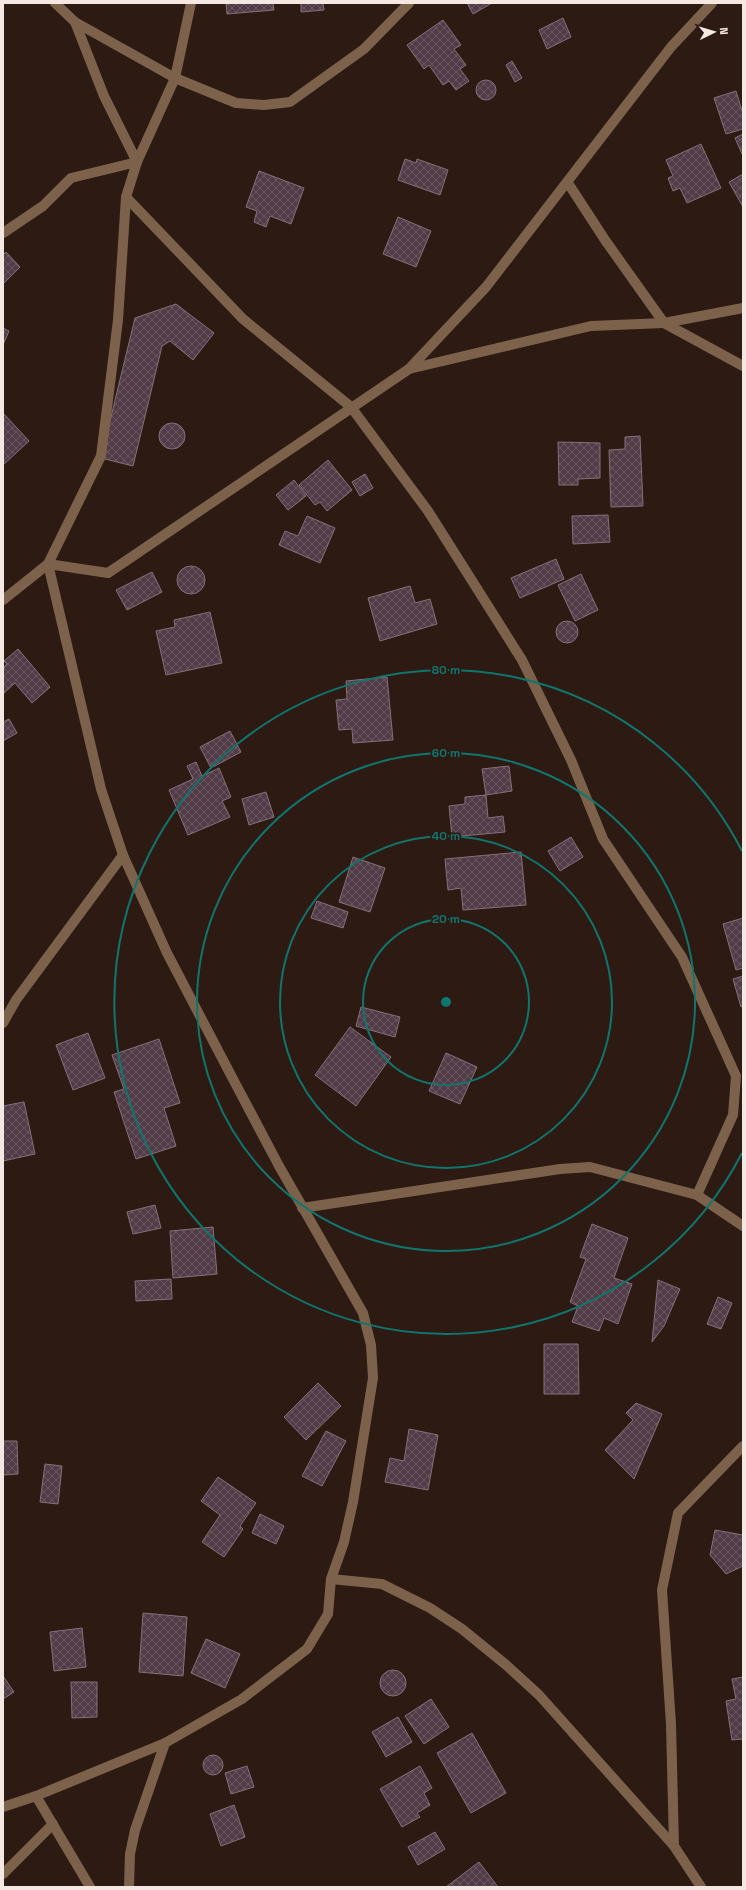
<svg xmlns="http://www.w3.org/2000/svg" width="746" height="1890" font-family="'Space Grotesk',sans-serif">
<style>
.building{fill:url(#building-cross-hatch);stroke:#86707b}
.lines{fill:none;stroke-linecap:round;stroke-linejoin:round}
.street{stroke:#7d624b;stroke-width:10}
.ring{fill:none;stroke:#0f766e;stroke-width:2}
.centre{fill:#0f766e;stroke:#2d1a13;stroke-width:2}
.ring-label{font-size:12px;text-anchor:middle;font-weight:bold;fill:#0f766e;stroke:#2d1a13;stroke-width:3.5;stroke-linejoin:round;paint-order:stroke}
</style>
<defs>
<pattern id="building-cross-hatch" width="8" height="8" patternUnits="userSpaceOnUse"><rect width="8" height="8" fill="#503b46"/><path d="M0 0l8 8M0 8l8-8" fill="none" stroke="#6a5761"/></pattern>
</defs>
<rect width="100%" height="100%" fill="#2d1a13"/>
<g class="building">
<path d="M226,3h47l1,7 -47,4z"/>
<path d="M301,3h22l1,7 -23,2z"/>
<path d="M467,3h25l-19,11z"/>
<path d="M563,18l8,19 -24,12 -8,-19z"/>
<path d="M443,20l18,25 -7,4 12,16 -6,4 9,12 -13,9 -7,-9 -6,4 -14,-20 -5,4 -17,-24z"/>
<path d="M512,61l10,17 -7,4 -9,-17z"/>
<circle cx="486" cy="90" r="10"/>
<path d="M736,91l7,23v15l-17,5 -12,-36z"/>
<path d="M743,134v22l-8,-18z"/>
<path d="M701,144l20,44 -34,15 -7,-15 -7,3 -5,-13 5,-2 -7,-16z"/>
<path d="M405,159l11,4 1,-4 31,11 -8,25 -42,-15z"/>
<path d="M259,171l45,17 -13,36 -21,-8 -4,11 -12,-5 3,-11 -11,-4z"/>
<path d="M743,174v33l-14,-25z"/>
<path d="M398,217l33,14 -15,36 -33,-13z"/>
<path d="M6,252l14,15 -17,17v-29z"/>
<path d="M176,304l38,29 -21,27 -23,-19 -8,5 -29,120 -32,-8 34,-140z"/>
<path d="M3,328l6,3 -6,14z"/>
<path d="M3,413l26,28 -26,24z"/>
<circle cx="172" cy="436" r="13"/>
<path d="M640,436l3,70 -32,1 -2,-57 16,-1v-12z"/>
<path d="M558,442l42,1v35l-22,1v6h-19z"/>
<path d="M328,460l24,30 -25,21 -7,-9 -5,3 -16,-20z"/>
<path d="M365,474l8,14 -13,8 -8,-14z"/>
<path d="M294,480l12,16 -18,14 -12,-15z"/>
<path d="M608,515l2,27 -37,2 -1,-28z"/>
<path d="M307,516l28,12 -15,35 -41,-18 6,-14 13,5z"/>
<path d="M556,559l8,20 -44,19 -9,-20z"/>
<circle cx="191" cy="580" r="14"/>
<path d="M152,572l10,20 -35,18 -11,-20z"/>
<path d="M581,574l17,36 -23,11 -17,-36z"/>
<path d="M410,586l5,17 15,-4 7,25 -57,17 -12,-43z"/>
<path d="M210,612l12,51 -56,12 -10,-44 19,-4 -1,-7z"/>
<circle cx="567" cy="632" r="11"/>
<path d="M18,649l32,38 -18,16 -17,-20 -12,11v-26l4,-4 -3,-3z"/>
<path d="M387,677l6,63 -40,3 -1,-14 -13,1 -3,-30 11,-1 -1,-18z"/>
<path d="M9,719l8,14 -14,8v-19z"/>
<path d="M230,731l11,21 -30,16 -11,-21z"/>
<path d="M196,762l6,14 17,-8 12,29 -9,4 8,16 -42,18 -19,-45 24,-11 -6,-13z"/>
<path d="M509,766l3,25 -26,4 -4,-26z"/>
<path d="M266,792l8,25 -25,8 -7,-26z"/>
<path d="M486,795l2,23 15,-2 2,16 -53,5 -3,-31 16,-2v-7z"/>
<path d="M571,837l12,20 -23,14 -12,-20z"/>
<path d="M521,852l5,53 -63,5 -2,-22 -13,2 -3,-31z"/>
<path d="M353,857l32,11 -15,44 -31,-10z"/>
<path d="M317,901l31,11 -5,16 -32,-10z"/>
<path d="M743,918v50l-7,2 -13,-46z"/>
<path d="M743,976v30l-2,1 -8,-28z"/>
<path d="M361,1007l39,10 -5,20 -39,-11z"/>
<path d="M350,1027l41,30 -35,49 -41,-31z"/>
<path d="M88,1033l17,45 -32,12 -17,-45z"/>
<path d="M159,1039l21,64 -16,5 12,38 -40,13 -22,-67 10,-3 -12,-34z"/>
<path d="M446,1053l31,14 -17,37 -31,-13z"/>
<path d="M24,1102l11,52 -32,7v-55z"/>
<path d="M155,1205l6,23 -28,6 -6,-22z"/>
<path d="M592,1224l36,14 -14,40 18,6 -14,40 -14,-6 -5,13 -27,-9 6,-16 -8,-4 16,-43 -6,-2z"/>
<path d="M213,1227l4,47 -44,4 -3,-47z"/>
<path d="M171,1279l1,20 -36,2 -1,-20z"/>
<path d="M658,1280l22,9 -16,37 -12,16z"/>
<path d="M718,1297l14,6 -11,26 -14,-5z"/>
<path d="M544,1344h34l1,50h-35z"/>
<path d="M318,1383l23,23 -35,34 -22,-23z"/>
<path d="M636,1403l26,11 -28,65 -29,-29 28,-30 -7,-7z"/>
<path d="M409,1429l29,6 -10,55 -43,-8 5,-24 14,3z"/>
<path d="M326,1431l20,10 -24,45 -20,-10z"/>
<path d="M3,1441h14l1,33 -15,1z"/>
<path d="M45,1464l17,2 -4,38 -18,-2z"/>
<path d="M218,1477l38,26 -16,23 3,3 -19,28 -22,-15 18,-27 -19,-14z"/>
<path d="M260,1514l24,12 -8,18 -24,-11z"/>
<path d="M715,1530l28,5v31l-17,8 -16,-19z"/>
<path d="M143,1613l44,4 -4,59 -44,-4z"/>
<path d="M82,1628l4,39 -32,4 -4,-39z"/>
<path d="M206,1639l34,15 -15,34 -34,-15z"/>
<circle cx="393" cy="1683" r="13"/>
<path d="M3,1676l11,16 -11,7z"/>
<path d="M743,1677v65l-1,-3 -10,1 -6,-39 10,-2 -4,-20z"/>
<path d="M71,1682h26v35l-25,1z"/>
<path d="M431,1699l18,28 -25,17 -19,-28z"/>
<path d="M398,1717l14,25 -26,15 -14,-25z"/>
<path d="M472,1733l34,60 -35,20 -34,-60z"/>
<circle cx="213" cy="1765" r="10"/>
<path d="M247,1766l7,21 -23,7 -6,-21z"/>
<path d="M420,1766l12,22 -8,5 6,12 -13,8 3,4 -18,10 -22,-38z"/>
<path d="M234,1805l11,32 -24,9 -11,-32z"/>
<path d="M435,1832l10,17 -27,16 -10,-18z"/>
<path d="M479,1862l19,25h-52z"/>
</g>
<g class="lines">
<g class="street">
<path d="M55,3l20,19 29,74 33,66 -11,35 -8,123 -17,136 -53,108 53,225 22,66 44,98 67,128 45,85 84,147 8,32 2,33 -20,124 -9,40 -13,37 51,5 48,24 32,21 43,35 34,31 135,151 27,41"/>
<path d="M75,22l100,56 61,25 28,2 26,-3 74,-53 45,-46"/>
<path d="M568,183l37,57 59,83 79,43"/>
<path d="M126,197l117,122 108,88 77,104 94,149 49,100 32,79 79,118 54,119 -3,39 -36,80"/>
<path d="M3,233l40,-27 28,-28 66,-16 38,-84 16,-75"/>
<path d="M409,369l182,-43 73,-3 79,-15"/>
<path d="M3,600l45,-36 60,9 301,-204 77,-82 185,-240 41,-44"/>
<path d="M3,1023l13,-23 107,-145"/>
<path d="M302,1208l258,-39 30,-2 107,28 46,31"/>
<path d="M36,1796l54,91"/>
<path d="M3,1807l33,-11 129,-53 77,-44 65,-50 21,-35 3,-35"/>
<path d="M674,1846l-3,-122 -9,-134 16,-77 65,-67"/>
<path d="M3,1874l50,-50"/>
<path d="M129,1887l1,-33 5,-24 30,-87"/>
</g>
</g>
<g class="ring">
<circle cx="446" cy="1002" r="83"/>
<circle cx="446" cy="1002" r="166"/>
<circle cx="446" cy="1002" r="249"/>
<path d="M742 1153A332 332 0 1 1 742 851"/>
</g>
<circle cx="446" cy="1002" r="6" class="centre"/>
<g class="ring-label">
<text x="446" y="674">80 m</text>
<text x="446" y="757">60 m</text>
<text x="446" y="840">40 m</text>
<text x="446" y="923">20 m</text>
</g>
<rect width="746" height="1890" fill="none" stroke="#f5e8e3" stroke-width="8"/>
<g transform="translate(714 32) rotate(85)" stroke="#2d1a13" stroke-width="3" paint-order="stroke">
<path d="M0-3L7 15L0 10L-7 15Z" fill="#f5e8e3"/>
<text y="-6" font-size="11" font-weight="bold" text-anchor="middle" fill="#f5e8e3">N</text>
</g>
</svg>
